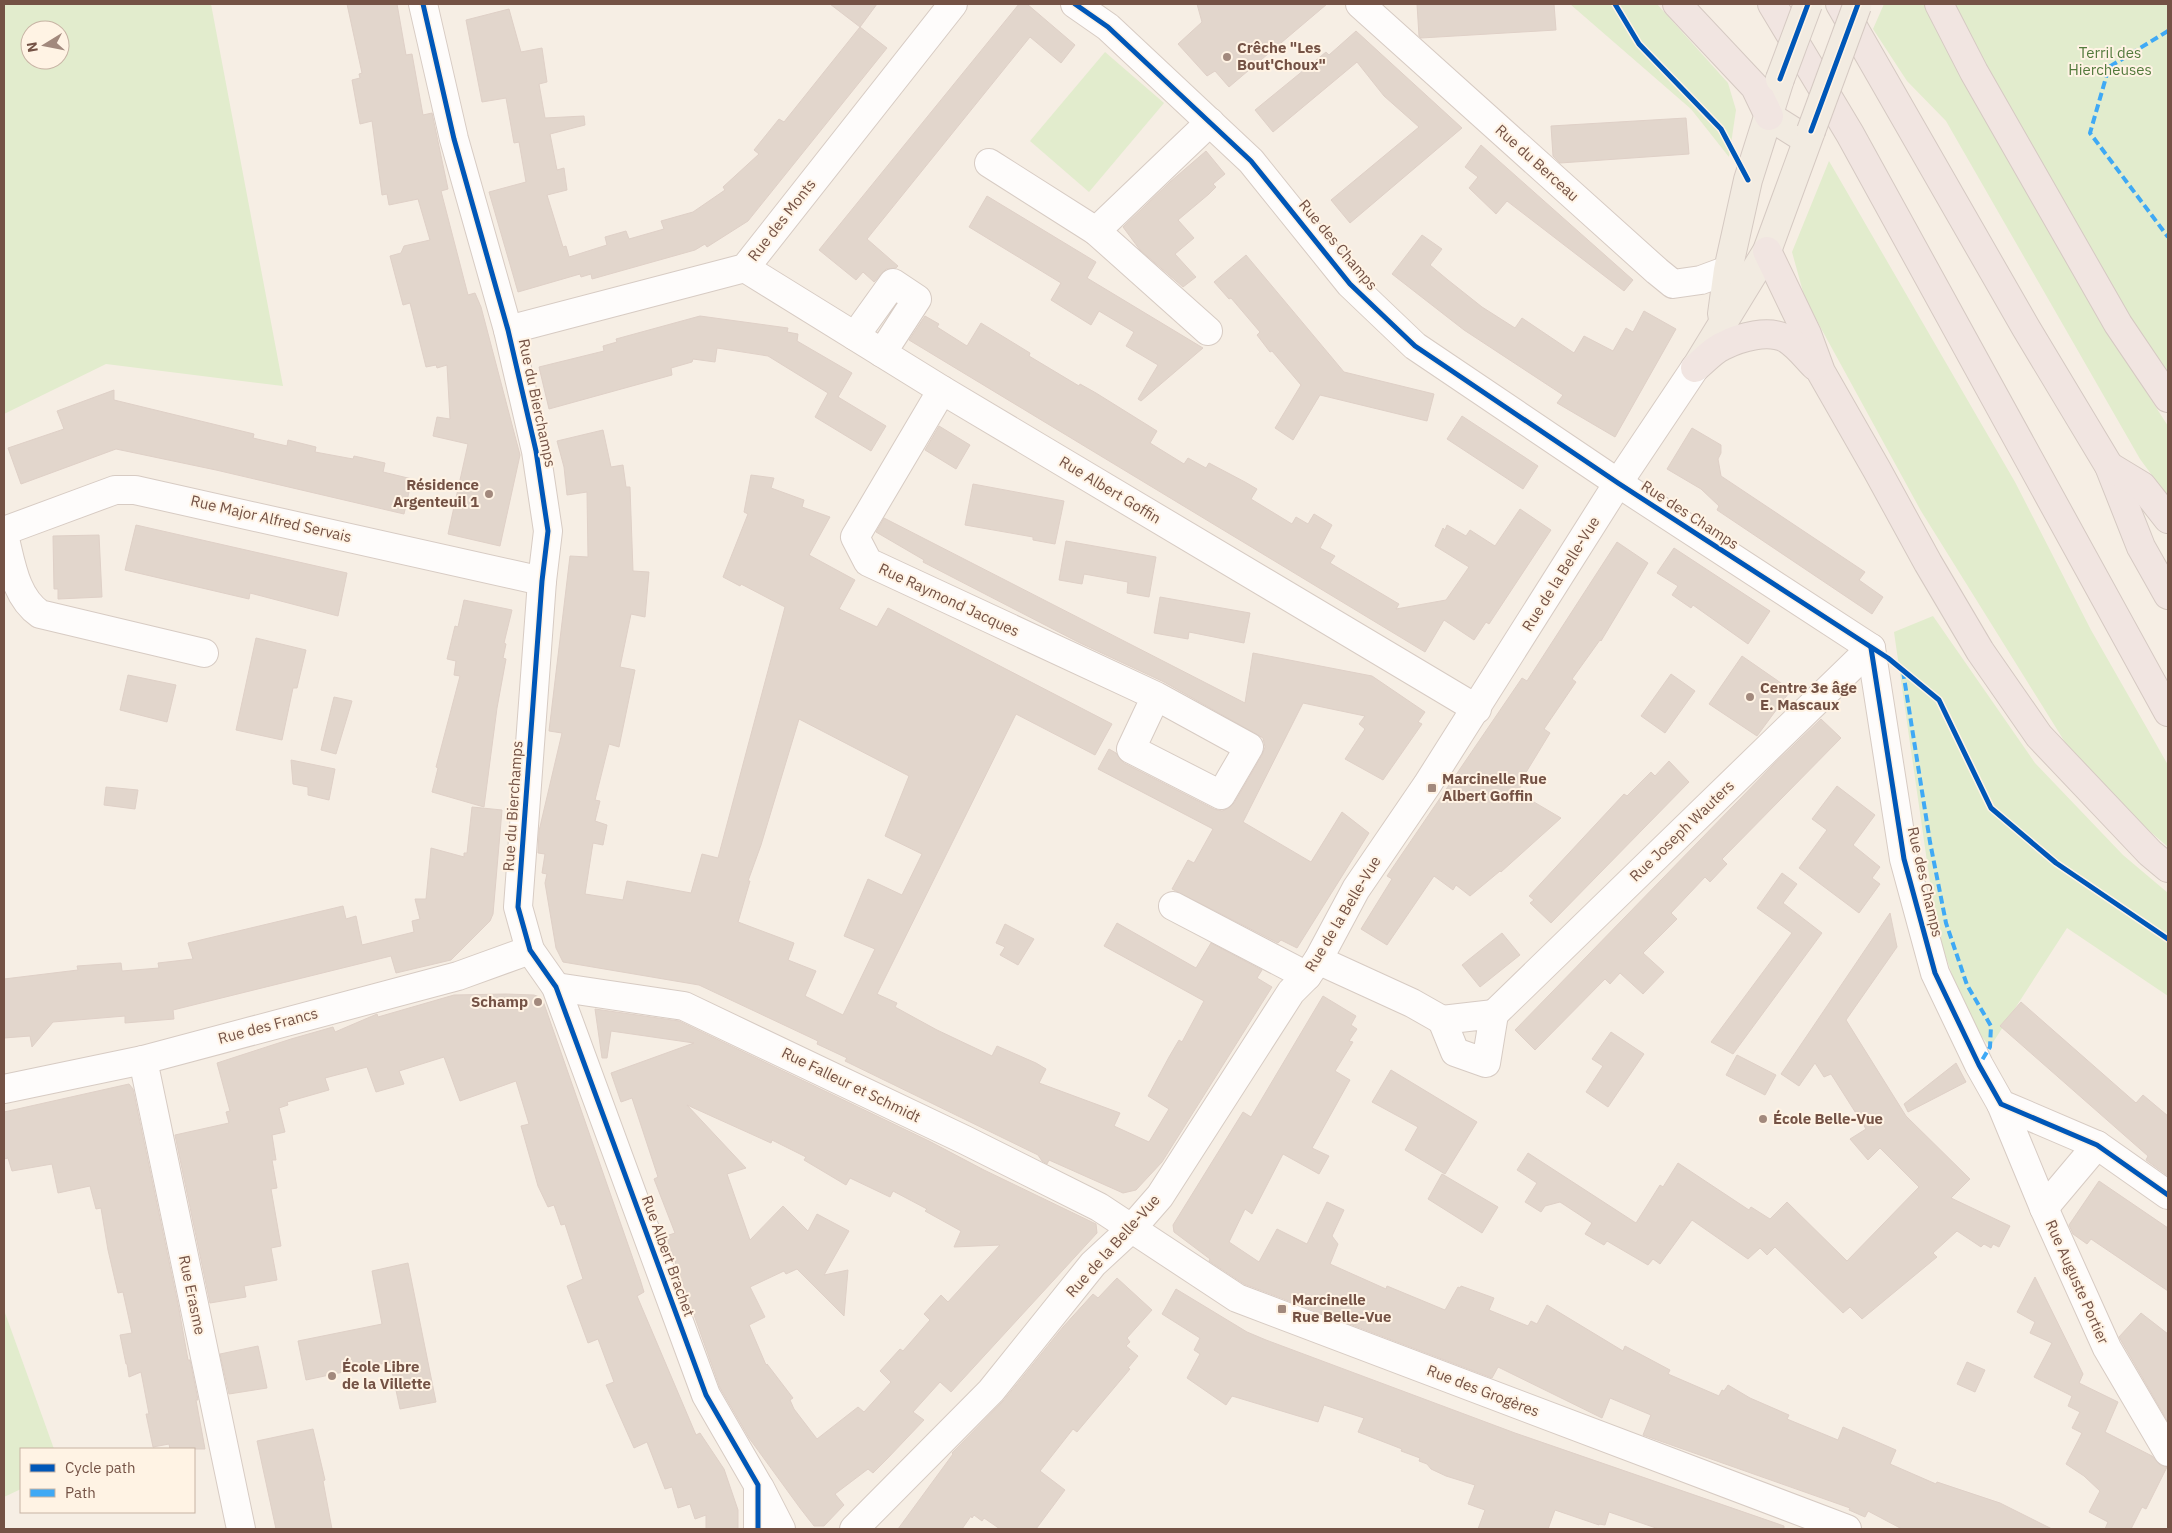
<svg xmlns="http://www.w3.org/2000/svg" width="2172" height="1533" font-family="'IBM Plex Sans',sans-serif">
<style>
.green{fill:#e2eccd;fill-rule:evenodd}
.building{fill:#e2d6cc;stroke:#dfd0c7;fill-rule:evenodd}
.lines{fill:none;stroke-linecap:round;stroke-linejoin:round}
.minor-casing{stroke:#d7cbc3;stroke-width:30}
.major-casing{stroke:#d5c9c2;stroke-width:30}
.highway-casing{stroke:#d5c9c2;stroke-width:30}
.minor{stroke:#fefcfb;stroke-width:28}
.major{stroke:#f2ebe1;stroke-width:28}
.highway{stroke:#f1e5e1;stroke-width:28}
.major-bridge-casing{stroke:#d5c9c2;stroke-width:30;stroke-linecap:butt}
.major-bridge{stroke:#f2ebe1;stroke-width:28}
.quiet{stroke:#3fa9f5;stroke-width:4;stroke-dasharray:8 4;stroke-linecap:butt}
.cycleway-casing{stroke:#fff3e4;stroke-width:8}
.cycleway{stroke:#0057b8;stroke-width:5}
.poi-dot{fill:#a2897d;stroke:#fff3e4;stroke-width:2}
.labels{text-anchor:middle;stroke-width:4;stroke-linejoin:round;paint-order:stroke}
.poi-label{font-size:15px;font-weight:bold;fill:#745245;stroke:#fff3e4;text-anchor:start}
.park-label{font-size:15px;fill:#537a3c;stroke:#fff3e4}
.street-label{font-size:15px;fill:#745245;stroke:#fff3e4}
</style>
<rect width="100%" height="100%" fill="#f6eee4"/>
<g class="green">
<path d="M4,4h207l72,382 -177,-22 -102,50zM30,30h30v30h-30z"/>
<path d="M1570,4h87l71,79 8,27 -7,47 -38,-48z"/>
<path d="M1884,4h44l40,86 155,266 45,70v71l-28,-38 -194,-338 -39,-40 -34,-52z"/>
<path d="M1939,4h229v394z"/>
<path d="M1105,52l59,51 -75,89 -59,-51z"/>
<path d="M1829,161l186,321 76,148 77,135v82l-37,-32 -63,-68 -147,-236 -116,-212 -13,-47z"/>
<path d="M1933,616l102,147 88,92 45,38v103l-101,-68 -77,119 -23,-29 -30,-87 -43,-299z"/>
<path d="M4,1310l50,139h-33v40l-17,8z"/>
</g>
<g class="building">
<path d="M347,4h50l9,51 6,-1 11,61 9,-2 16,76 -7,2 27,104 7,-2 6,14 39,148 -20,91 -52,-12 20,-90 -35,-8 4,-19 13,2 -3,-54 -10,3 -1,-3 -10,2 -16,-64 -7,2 -13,-49 11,-3 3,-7 26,-6 -12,-41 -29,6 -2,-11 -5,1 -10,-74 -12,3 -8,-44 8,-2 -1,-4 3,-1z"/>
<path d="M830,4h47l-17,23z"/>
<path d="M1019,4h8l48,41 -14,18 -31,-26 -163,202 31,27 -2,2 -10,1 -12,13 -11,-10 -7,8 -37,-30z"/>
<path d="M1197,4h130l-98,83 -14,-16 -8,5 -29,-32 24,-22z"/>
<path d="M1417,4h137l2,26 -135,8 -2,-2z"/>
<path d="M509,9l12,43 21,-4 5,34 -8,2 6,34 39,-2 1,9 -35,9 7,36 7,-2 3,22 -20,5 16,52 3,-1 3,11 38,-12 -2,-8 21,-6 3,8 35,-10 -3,-8 32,-9 32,-22 -2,-3 36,-33 -5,-4 25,-31 5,3 76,-95 27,21 -139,173 -41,26 -2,-3 -10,6 -103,29 -1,-5 -10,3 -1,-3 -62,18 -29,-100 37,-10 -7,-40 -5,1 -8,-45 -24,4 -16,-82z"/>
<path d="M1356,31l106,97 -112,95 -19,-23 88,-73 -35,-31 -27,-34 -84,70 -18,-22 71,-58 3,3z"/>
<path d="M1686,118l3,36 -129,9 -7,-7 -2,-30z"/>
<path d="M1481,145l152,135 -9,11 -117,-90 -11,13 -27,-26 9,-11 -13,-10z"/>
<path d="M1206,151l19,23 -12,10 3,3 -7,7 -31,26 16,18 -19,16 21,23 -13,10 -43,-37 -17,-23 47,-45z"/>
<path d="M987,196l109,66 -9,16 116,70 -62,53 -3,-2 20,-34 -32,-19 8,-14 -35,-21 -8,14 -40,-25 10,-17 -92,-56z"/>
<path d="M1422,235l20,14 -12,16 18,15 34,27 33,21 7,-10 52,35 10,-17 29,15 13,-23 7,4 11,-21 32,18 -61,108 -58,-34 6,-8 -99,-65 -72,-56z"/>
<path d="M1246,255l98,117 90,22 -7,27 -107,-26 -27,45 -18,-12 26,-43 -29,-34 -2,1 -13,-17 3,-3 -29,-34 -2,1 -15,-17z"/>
<path d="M700,316l88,12 -1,4 11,2 -1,7 55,32 -14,24 48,29 -15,25 -56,-34 13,-24 -60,-37 -51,-8 -2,14 -22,-3 -1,3 -21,6 1,7 -123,34 -10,-42 65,-16 -1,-5 14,-4 -1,-3z"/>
<path d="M925,316l14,8 -2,3 30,19 14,-23 49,30 -1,3 50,30 1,-2 16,9 61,38 -7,12 34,21 4,-6 18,10 3,-5 36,19 12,7 -6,10 41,25 4,-7 12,7 6,-10 18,11 -12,23 15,8 -5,7 69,41 -3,5 50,-9 23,-33 -34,-21 8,-18 2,2 2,-5 19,11 4,-6 25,16 25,-37 31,21 -62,94 -3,-2 -12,18 -30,-20 -19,32 -516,-312z"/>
<path d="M114,390v10l140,34 -1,4 34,8 1,-6 28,7 -1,5 38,7 1,-3 31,7 -2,9 29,7 -8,35 -188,-44 -100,-21 -95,35 -13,-36 56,-19 -7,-18z"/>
<path d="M1462,416l76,50 -15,23 -76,-50z"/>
<path d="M939,426l31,19 -14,24 -31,-19z"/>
<path d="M1692,428l29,17v8l-3,6 3,17 144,96 -6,8 24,17 -11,17 -155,-104 2,-4 -18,-17 -34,-20z"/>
<path d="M603,430l8,37 12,-2 3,22h4l3,84 16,1 -4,45 -14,-3 -11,53 15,3 -16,77 -10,-3 -14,56 5,1 -5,20 12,4 -4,20 -10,-2 -8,51 38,6 4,-19 64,12 11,-39 16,4 67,-251 -44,-23 -1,2 -17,-9 25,-63 -4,-2 7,-37 23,3 -3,10 33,12 -2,7 28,10 -21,38 46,25 -16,29 38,18 11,-19 224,116 -17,31 -79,-41 -139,280 20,9 -2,4 42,23 55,26 5,-10 39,17 10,6 -7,14 81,30 -6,13 35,16 20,-33 -21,-13 21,-39 10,-17 3,2 22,-41 -100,-55 13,-23 79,45 15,-25 51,27 -5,8 15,9 -110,175 -26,28 -13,3 -74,-33 -2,4 -5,-3 -4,-6 -193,-94 2,-3 -30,-14 1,-3 -119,-56 -136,-23 -7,-14 -11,-65 2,-9 -5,-1 3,-19 -7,-1 1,-22 23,-98 -13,-2 21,-175 18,1 -1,-65 -20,3 -3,-28 -7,-26zM799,719l110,57 -24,60 37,18 -20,41 -34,-16 -24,57 31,13 -32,66 -38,-19 11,-25 -28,-11 6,-17 -56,-21 12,-41h-2l13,-36z"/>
<path d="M973,484l91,17 -9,43 -22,-4v-3l-68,-12z"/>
<path d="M884,518l361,185 8,-50 119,23 53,36 -7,10 4,2 -39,56 -38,-21 20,-30 -6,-5 6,-8 -62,-13 -60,119 68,40 31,-50 27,21 -72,115 -16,-8 -3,3 -106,-54 16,-29 6,3 19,-34 -115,-60 11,-20 7,4 8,10 90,46 8,2 7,-3 5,-5 28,-48 3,-8 -2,-9 -99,-56 -86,-40 -155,-80 1,-2 -48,-28z"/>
<path d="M136,525l211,48 -9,43 -88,-23 -1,6 -124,-29z"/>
<path d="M99,535l3,62 -44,2v-10h-4l-1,-53z"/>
<path d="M1066,541l90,16 -7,40 -22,-4 1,-11 -44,-8 -2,10 -23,-4z"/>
<path d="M1617,542l31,21 -47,78 -1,-1 -28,39 4,3 -32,47 6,4 -31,51 2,2 -4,6 44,26 -60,54 -1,-1 -30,25 -14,-11 -3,5 -19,-14 -47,69 -26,-16 31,-50 -5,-3 135,-198 5,3z"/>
<path d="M1674,548l96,63 -22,33 -55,-39 -2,3 -19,-13 6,-9 -21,-13z"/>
<path d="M1160,597l90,16 -6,30 -55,-11 -1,7 -34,-6z"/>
<path d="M464,600l48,10 -8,33 2,1 -3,14 3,1 -9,49 -13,99 -52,-15 6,-24 -2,-1 24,-91 -6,-1 2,-14 -9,-2 8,-33 3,1z"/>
<path d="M256,638l50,12 -9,38h-4l-11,52 -46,-10z"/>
<path d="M1742,656l49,34 -34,46 -48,-32z"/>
<path d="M1671,674l24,17 -30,42 -24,-17z"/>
<path d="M128,675l48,10 -9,37 -47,-12z"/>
<path d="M334,697l18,4 -16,53 -15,-4z"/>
<path d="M1821,719l20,19 -119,121 5,5 -17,18 -5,-5 -34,36 6,6 -34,34 21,19 -21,22 -23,-21 -10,11 -5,-5 -70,71 -20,-20 258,-265z"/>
<path d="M291,760l44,9 -6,31 -21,-5v-8l-15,-3z"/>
<path d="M1669,761l20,21 -138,141 -21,-20 4,-3 -5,-4 95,-102 3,2 24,-24 4,4z"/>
<path d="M1837,786l38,29 -22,30 27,22 -8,11 8,6 -21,29 -60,-45 28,-38 -15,-11z"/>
<path d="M106,787l32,3 -3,19 -31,-4z"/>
<path d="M472,807l30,3 -9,104 -3,7 -39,39 -55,13 -5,-17 -218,54 1,9 -49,4v-7l-72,6 -21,25 -2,-11 -26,2v-59l74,-9 -1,-4 44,-3 1,8 37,-3 -1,-5 35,-4 -5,-16 155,-37 3,13 10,-3 6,29 52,-13 -2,-11 8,-2 -5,-20h11l5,-51 33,9v-4h3z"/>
<path d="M1782,873l15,11 -14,19 39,30 -89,121 -22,-12 81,-109 -35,-25z"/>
<path d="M1890,913l7,34 -51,73 60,96 64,63 -19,19 59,28 -11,21 -6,-3 -2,4 -7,-4 -3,3 -24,-16 -24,22 4,4 -75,62 -12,-12 -7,6 -68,-66 -8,8 -7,-7 -12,11 -56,-39 -32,44 -7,-5 -5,6 -41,-24 -3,4 -19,-11 7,-11 -32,-21 -15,4 -4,6 -16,-10 12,-19 -20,-13 11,-17 108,70 24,-38 3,2 15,-24 71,47 2,-3 19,12 17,-17 60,59 72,-74 -39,-39 -12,12 -18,-21 16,-10 -35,-55 -7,3 -9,-14 -16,23 -18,-12z"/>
<path d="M1005,924l29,15 -16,26 -18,-10 5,-8 -9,-4z"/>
<path d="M1502,933l18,22 -40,32 -18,-22z"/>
<path d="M506,994l28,1 8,3 98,281 4,13 -7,4 59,139 4,-2 24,36 14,41v19h-32v-14l-11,4 -5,-15 -12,4 -6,-21 -7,2 -18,-47 -13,6 -28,-63 8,-3 -16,-43 -10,4 -21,-57 16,-7 -18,-55 -4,1 -7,-20 -6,2 -10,-21 -17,-60 8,-2 -13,-43 -56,20 -16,-44 -45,14 5,13 -28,8 -9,-25 -42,11 4,12 -42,12 1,3 -9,3 6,24 -13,3 4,25h-4l5,28 -6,1 10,57 -10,2 6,32 -33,6 2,11 -36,6 -35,-168 54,-12 -3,-11 4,-1 -13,-48 74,-24 42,-12 2,5 42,-18 1,3 76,-22z"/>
<path d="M1323,996l33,20 -5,9 6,4 -8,12 4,1 -18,29 15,9 -38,68 17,8 -10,18 -36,-20 -31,60 -7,-5 -16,33 30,20 18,-33 30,15 20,-42 17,8 -12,26 6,8 -8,20 56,25 1,-3 58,24 13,-23 2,1 1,-2 33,12 -5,12 39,16 3,-5 6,3 10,-19 76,46 2,-5 45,24 -2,4 51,22 3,-6 2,1 4,-6 22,13 39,17 -2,4 51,21 5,-13 53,23 -6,14 46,20 1,-2 63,21 52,26h-150l-34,-18 -3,6 -16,-7 1,-2 -207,-73 8,-20 -41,-17 -8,20 -104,-51 -6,11 -248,-94 -35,-23 1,-2 -36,-27 -1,-7 70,-113 8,5z"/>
<path d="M2021,1002l115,101 7,-8 25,21v60l-22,-16 2,-4 -148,-130z"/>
<path d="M595,1009l84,12 250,120 55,29 112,54 1,9 -146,159 -11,-10 -27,30 11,8 -37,39 -14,14 -5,-4 -33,25 9,11 -20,21h-10l-14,-18 -51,-70 -29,-50 -54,-152 9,-3 -21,-54 4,-2 -26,-79 -11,4 -10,-29 83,-30 -83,-12 -4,27h-5zM687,1105l84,38 1,-3 34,17 -2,3 42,25 4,-7 40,19 3,-6 34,18 -2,2 36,20 -7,16 46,-2 -52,57 -7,-7 -17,19 6,6 -27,31 -3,-2 -20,22 11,11 -27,30 -6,-5 -41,32 -23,-30 -4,-9 3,-2 -26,-34 -1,1 -17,-40 16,-8 -15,-30 34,-16 2,3 11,-5 47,47 4,-46 -24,5 25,-44 -32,-17 -9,17 -25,-25 -33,34 -23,-66 19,-6z"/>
<path d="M1611,1032l33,22 -36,53 -22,-15 17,-26 -11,-7z"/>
<path d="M1737,1055l39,20 -11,20 -39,-20z"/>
<path d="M1956,1063l10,19 -58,30 -4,-8z"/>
<path d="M1391,1070l86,52 -32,52 -40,-24 13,-23 -46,-25z"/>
<path d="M129,1084l4,5 46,220 9,51h2l8,40h-2l9,49h-35l-1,-5 -16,3 -7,-33h3l-8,-42 -12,5 -2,-13h-1l-6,-29 12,-2 -9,-41 -5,1 -10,-43 -7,-42 -5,1 -6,-23 -32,7 -6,-29 -40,7 -4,-13 -4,1v-47z"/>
<path d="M1442,1174l56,33 -16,26 -54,-34z"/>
<path d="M2099,1181l69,47v63l-77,-52 -4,5 -14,-10 -4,-9z"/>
<path d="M408,1263l28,139 -36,7 -10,-47 -84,18 -8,-39 84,-17 -10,-53z"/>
<path d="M2035,1277l48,97 -4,9 39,19 -13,30 47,24 8,9 7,2 -21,42 -4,-2 -11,22h-26l3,-7 -19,-10 11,-21 -16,-15 -18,-12 16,-31 -10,-5 8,-16 -12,-6 4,-10 -38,-19 18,-34 -22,-10 5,-11 -18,-10z"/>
<path d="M1117,1278l35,32 -25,28 3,4 -4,4 12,10 -10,12 2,1 -53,63 -4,-3 -33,42 25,19 -29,39h-36l-16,-11 -2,3 -8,-6 -2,3 -1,-2 -9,13h-64l55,-75 -1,-1 51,-52 60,-74 30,-33 5,4z"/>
<path d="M1176,1289l71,43 19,8 249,93 269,93v3h-125l-50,-17 -4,13 -6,-1v1l-44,-15 -7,19h-70l7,-19 -17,-6 7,-19 -29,-9 -15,-7 -4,-5 -8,-3 1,-3 -19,-7 1,-2 -44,-17 6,-14 -40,-13 -6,17 -86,-26 -6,9 -39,-27 13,-24 -6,-4 6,-12 -38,-24z"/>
<path d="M2141,1313l27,21v88l-49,-85z"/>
<path d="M258,1346l9,42 -38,6 -9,-40z"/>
<path d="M1967,1362l18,8 -10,22 -18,-8z"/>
<path d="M313,1429l12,51 -2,1 9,48h-56l-19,-88z"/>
</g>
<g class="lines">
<g class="minor-casing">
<g id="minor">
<path d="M423,4l31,135 54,191 28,121 12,80 -6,50 -24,326 12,43 26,37 150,408 52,90v44"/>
<path d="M1075,4l33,23 143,134 99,123 65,62 203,137 253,165 33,211 31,114 44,92 22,39 96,41 71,50"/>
<path d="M1360,4l297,267 16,13 28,-4 27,-10"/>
<path d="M989,163l107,68"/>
<path d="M745,268l197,122 535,319"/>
<path d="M508,330l237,-62 208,-264"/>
<path d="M1208,331l-112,-100 114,-109"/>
<path d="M855,336l38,-53 24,16 -35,54"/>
<path d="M942,390l-87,147 13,25 288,134 93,51 -28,48 -90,-46 25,-53"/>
<path d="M4,531l111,-41h20l407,91"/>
<path d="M4,535c7,27 11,62 36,79l164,39"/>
<path d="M1173,906l134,70"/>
<path d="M1318,960l94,43 30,17"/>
<path d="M556,987l128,19 281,134 134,67 138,91 610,231"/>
<path d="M1494,1014l377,-366"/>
<path d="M1494,1014l-8,49 -31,-11 -13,-32z"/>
<path d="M143,1060l98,469"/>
<path d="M4,1089l139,-29 315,-84 72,-26"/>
<path d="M2001,1104l43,104 63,140 61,104"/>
<path d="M2044,1208l53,-63"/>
<path d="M760,1488l21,41"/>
<path d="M854,1529l137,-138 102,-127 39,-36 28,-32 131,-204 16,-16 11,-16 38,-71 71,-104 191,-302 77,-115"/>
</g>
</g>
<g class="major-casing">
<g id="major">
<path d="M1769,116l38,24"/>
<path d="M1722,314l6,-44 20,-90 32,-101"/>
<path d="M1696,367l71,-116 44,-120"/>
</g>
</g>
<g class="highway-casing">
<g id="highway">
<path d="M1677,4l78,83 14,29"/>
<path d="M1772,4l78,130 318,578"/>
<path d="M1840,4l186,324 83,138 32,81 27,48"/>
<path d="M1939,4l35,68 144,252 50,74"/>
<path d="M1767,251l40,83 14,38 56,98 51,93 52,88 59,85 111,117 18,15"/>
<path d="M1695,368c9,-7 18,-18 28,-22 17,-9 46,-17 64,-7 11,7 19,18 28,27"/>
<path d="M2109,466l33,20 26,33"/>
</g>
</g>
<use href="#minor" class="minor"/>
<use href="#major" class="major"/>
<use href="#highway" class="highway"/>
<g class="major-bridge-casing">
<g id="major-bridge">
<path d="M1780,79l28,-75"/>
<path d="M1811,131l46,-125"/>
</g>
</g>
<use href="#major-bridge" class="major-bridge"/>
<g class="quiet">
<path d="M2168,31l-59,36 -19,66 78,104"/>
<path d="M1903,671l27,171 16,81 21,62 24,41 -1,21 -11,18"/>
</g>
<g class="cycleway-casing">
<g id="cycleway">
<path d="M423,4l31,135 54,191 28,121 12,80 -6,50 -24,326 12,43 26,37 150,408 52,90v44"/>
<path d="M1075,4l33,23 143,134 99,123 65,62 203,137 270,175 51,42 52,108 65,55 112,76"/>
<path d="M1615,4l24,40 82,85 27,51"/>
<path d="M1780,79l28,-75"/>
<path d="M1811,131l47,-127"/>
<path d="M1871,648l33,211 31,114 44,92 22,39 96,41 71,50"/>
</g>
</g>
<use href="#cycleway" class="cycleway"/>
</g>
<g class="poi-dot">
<circle cx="1227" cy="57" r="5"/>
<circle cx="489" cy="494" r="5"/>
<circle cx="1750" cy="697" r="5"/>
<rect x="1427" y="783" width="10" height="10" rx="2.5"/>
<circle cx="538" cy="1002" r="5"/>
<circle cx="1763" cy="1119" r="5"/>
<rect x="1277" y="1304" width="10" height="10" rx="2.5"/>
<circle cx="332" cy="1376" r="5"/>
</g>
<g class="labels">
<g class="poi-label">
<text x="1237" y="53">Crêche "Les<tspan x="1237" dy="17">Bout'Choux"</tspan></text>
<text x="479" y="490" text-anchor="end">Résidence<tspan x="479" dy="17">Argenteuil 1</tspan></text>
<text x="1760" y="693">Centre 3e âge<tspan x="1760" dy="17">E. Mascaux</tspan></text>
<text x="1442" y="784">Marcinelle Rue<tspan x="1442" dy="17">Albert Goffin</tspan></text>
<text x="528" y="1007" text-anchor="end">Schamp</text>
<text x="1773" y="1124">École Belle-Vue</text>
<text x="1292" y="1305">Marcinelle<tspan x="1292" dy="17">Rue Belle-Vue</tspan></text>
<text x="342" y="1372">École Libre<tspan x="342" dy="17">de la Villette</tspan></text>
</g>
<g class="park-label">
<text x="2110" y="58">Terril des<tspan x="2110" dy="17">Hiercheuses</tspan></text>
</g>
<g class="street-label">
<text transform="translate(1537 163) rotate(42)" y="5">Rue du Berceau</text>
<text transform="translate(782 220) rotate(-52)" y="5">Rue des Monts</text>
<text transform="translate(1338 245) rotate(50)" y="5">Rue des Champs</text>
<text transform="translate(537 403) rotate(78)" y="5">Rue du Bierchamps</text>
<text transform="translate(1110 490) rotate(31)" y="5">Rue Albert Goffin</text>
<text transform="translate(1690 515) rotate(33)" y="5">Rue des Champs</text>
<text transform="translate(271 519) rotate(13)" y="5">Rue Major Alfred Servais</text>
<text transform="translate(1561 574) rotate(-58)" y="5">Rue de la Belle-Vue</text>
<text transform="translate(949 600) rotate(25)" y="5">Rue Raymond Jacques</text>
<text transform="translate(513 806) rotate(-86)" y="5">Rue du Bierchamps</text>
<text transform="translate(1682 831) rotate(-44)" y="5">Rue Joseph Wauters</text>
<text transform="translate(1925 882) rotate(77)" y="5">Rue des Champs</text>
<text transform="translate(1343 914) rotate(-59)" y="5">Rue de la Belle-Vue</text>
<text transform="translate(268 1026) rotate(-15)" y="5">Rue des Francs</text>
<text transform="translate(851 1085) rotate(26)" y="5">Rue Falleur et Schmidt</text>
<text transform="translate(1113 1246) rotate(-48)" y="5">Rue de la Belle-Vue</text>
<text transform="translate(668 1256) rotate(70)" y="5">Rue Albert Brachet</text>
<text transform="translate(2077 1282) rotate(66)" y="5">Rue Auguste Portier</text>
<text transform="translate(192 1295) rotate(78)" y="5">Rue Erasme</text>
<text transform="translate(1483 1391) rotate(21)" y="5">Rue des Grogères</text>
</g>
</g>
<rect width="2172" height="1533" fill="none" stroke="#745245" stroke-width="10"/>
<rect x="20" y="1448" width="175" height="65" fill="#fff3e4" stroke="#c7b3a4"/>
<rect x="30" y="1464" width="25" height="8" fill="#0057b8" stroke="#c7b3a4"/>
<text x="65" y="1473" font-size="15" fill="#745245">Cycle path</text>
<rect x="30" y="1489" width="25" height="8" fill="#3fa9f5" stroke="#c7b3a4"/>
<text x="65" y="1498" font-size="15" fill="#745245">Path</text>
<g transform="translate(45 45) rotate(260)"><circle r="24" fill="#fff3e4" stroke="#c7b3a4"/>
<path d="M0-4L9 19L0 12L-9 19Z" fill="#a2897d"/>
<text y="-8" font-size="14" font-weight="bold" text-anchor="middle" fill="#745245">N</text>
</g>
</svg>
